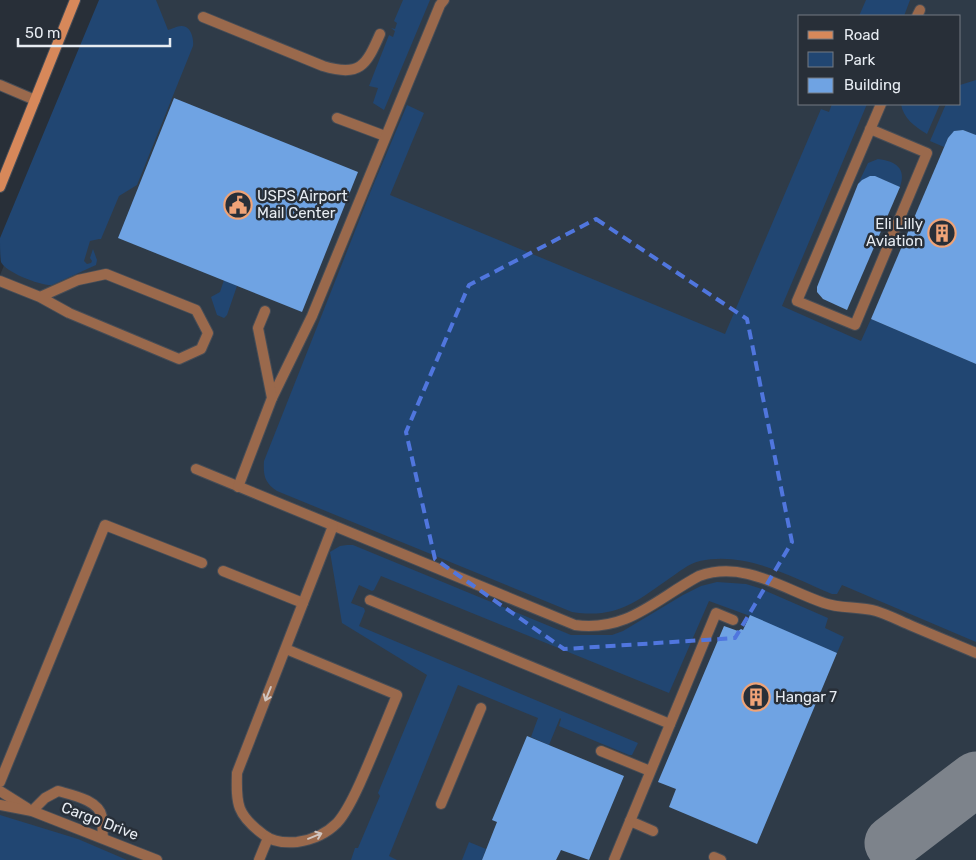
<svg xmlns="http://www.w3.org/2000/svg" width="976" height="860" font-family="Rubik,sans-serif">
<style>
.built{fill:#2f3b48;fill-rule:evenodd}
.green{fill:#214672}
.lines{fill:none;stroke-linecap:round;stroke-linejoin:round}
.taxiway{stroke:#7d838b;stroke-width:55}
.building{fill:#6fa3e3}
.lane-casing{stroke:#474d56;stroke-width:12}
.street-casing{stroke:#474d56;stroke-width:12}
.secondary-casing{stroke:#474d56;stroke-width:12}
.lane{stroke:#9a694c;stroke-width:10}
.street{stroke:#9a694c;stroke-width:10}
.secondary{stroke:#d7885a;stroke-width:10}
.oneway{stroke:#d0c5c0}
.marked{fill:none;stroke:#5076de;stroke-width:4;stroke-dasharray:10 6;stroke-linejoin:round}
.labels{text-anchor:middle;stroke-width:5;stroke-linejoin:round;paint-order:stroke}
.poi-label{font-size:15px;fill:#e7ecf2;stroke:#282f38;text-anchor:start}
.street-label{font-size:15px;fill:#e7ecf2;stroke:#282f38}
</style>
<rect width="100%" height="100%" fill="#282f38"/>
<path class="built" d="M115,0h861v860h-976v-585zM800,16h160v88h-160z"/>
<g class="green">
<path d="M99,0h57l12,30c4,-1 9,-4 13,-4 10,-1 13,13 12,20l-56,139 -18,11 -18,43h-2l-9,2 -6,20 3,3 4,-1 1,-2 -2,-3 3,-9 4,11 -1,5 -44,20c-11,1 -47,-13 -51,-23 -1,-6 -1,-17 -1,-24z"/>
<path d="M403,0h27l-46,110 -11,-7 5,-15 -9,-2 20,-51 4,2 2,-6 -4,-3 4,1 2,-6 -3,-2z"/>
<path d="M866,0h44l-6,16h-45z"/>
<path d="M976,80v55l-13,-5 -8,1 -7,7 -4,9 -14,-6 16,-37h14v-19z"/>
<path d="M832,104h35l-85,202 79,35 10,-22 105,45v278l-134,-57 -5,9h-5c-41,-17 -86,-43 -132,-33 -12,3 -21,11 -30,17 -34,24 -54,41 -98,34l-295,-121c-12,-8 -14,-15 -13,-30l108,-273 35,-83 17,8 -34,82 335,139 96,-225 8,3z"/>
<path d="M901,104h39l-13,30c-12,-7 -24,-16 -26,-30z"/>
<path d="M878,159c17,2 29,9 22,28 -15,-6 -30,-17 -42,-3l10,-21z"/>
<path d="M224,280l13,6 -10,29 -3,3 -7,-3 -6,-18 9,-5z"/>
<path d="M347,545h6l218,90h41l11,-4 60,-36 18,-9 16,-4 29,2 13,4 69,30 -3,10 19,9 -7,16 -87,-37 -41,-15 -40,92 -288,-117 -7,14 -2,1 -13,-6 -8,18 13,5 1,3 -6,15 279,117 -6,12h-3l-70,-29 2,-7 -1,-1 -11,27 -18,-8 7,-19 -80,-33 -69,171 8,4h-46l4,-12h3l22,-52 -2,-3 49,-118 -85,-52 -12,-71 10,-6z"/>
<path d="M0,815l78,24 49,21h-127z"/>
<path d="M469,842l17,7 -4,11h-20z"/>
</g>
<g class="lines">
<path class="taxiway" d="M892,843l84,-64"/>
</g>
<g class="building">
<path d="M174,98l184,74 -56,140 -184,-74z"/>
<path d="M963,130l13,5v229l-105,-45 77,-181 6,-7z"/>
<path d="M870,176h5l25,11 -53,123 -24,-11 -6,-7v-5l41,-103 4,-4z"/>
<path d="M750,615l87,38 -80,191 -88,-37 7,-18 -18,-7 66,-156 14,5 3,-2 2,1z"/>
<path d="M527,736l97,40 -35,84 -28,-10 -5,10h-74l15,-38 -5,-2z"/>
</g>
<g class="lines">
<g class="lane-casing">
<g id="lane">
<path d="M917,16l3,-6"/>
<path d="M203,17l120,49c37,11 43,0 57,-32"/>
<path d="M0,85l35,15"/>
<path d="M337,118l48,18"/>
<path d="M870,129l57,24 -72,172 -58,-24 84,-197"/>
<path d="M0,281l40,16 29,16 110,46 22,-10 7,-16 -12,-23 -90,-36 -28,6 -38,17"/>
<path d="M272,398l40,-82 128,-311 4,-5"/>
<path d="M196,469l379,156c53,7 81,-26 124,-49 45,-16 84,13 125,27 16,6 35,3 52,8 13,4 24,10 36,15 21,9 43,18 64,27"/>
<path d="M238,487l34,-89 -14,-70 7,-17"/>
<path d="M223,571l80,32 30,-77"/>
<path d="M370,600l300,124"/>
<path d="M286,649l111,46c-12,29 -24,59 -37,88 -6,13 -13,29 -23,40 -11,11 -25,17 -40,19 -11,1 -24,0 -33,-7 -27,-20 -28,-30 -27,-62l66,-170"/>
<path d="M601,751l49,20"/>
<path d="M0,782l105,-257 97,38"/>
<path d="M441,804l40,-96"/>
<path d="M32,811l13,-13 13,-7c14,4 41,9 44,26 1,7 0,14 1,21"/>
<path d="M630,821l23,10"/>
<path d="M714,857l7,3"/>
<path d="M259,860l9,-22"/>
<path d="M614,860l102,-247 17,7"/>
</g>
</g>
<g class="street-casing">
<g id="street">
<path d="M0,791l27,17"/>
<path d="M0,805l32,6 125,49"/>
</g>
</g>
<g class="secondary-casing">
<path id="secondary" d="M0,187l75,-187"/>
</g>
<use href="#lane" class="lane"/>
<use href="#street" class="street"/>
<use href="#secondary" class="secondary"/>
</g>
<defs><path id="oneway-shaft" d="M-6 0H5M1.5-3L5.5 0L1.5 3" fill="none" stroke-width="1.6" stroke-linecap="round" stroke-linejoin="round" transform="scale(1.25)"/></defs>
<g class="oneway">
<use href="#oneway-shaft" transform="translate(268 694) rotate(112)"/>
<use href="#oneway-shaft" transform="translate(315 836) rotate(-22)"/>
</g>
<path class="marked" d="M596,219l151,100 45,223 -57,96 -171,11 -129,-90 -29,-127 63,-147z"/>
<defs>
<g id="civic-ring" transform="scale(1.4375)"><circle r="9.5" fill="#282f38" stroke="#efa377" stroke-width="1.5"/><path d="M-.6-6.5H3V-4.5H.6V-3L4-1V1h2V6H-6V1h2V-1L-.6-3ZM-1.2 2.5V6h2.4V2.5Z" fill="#efa377"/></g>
<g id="building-ring" transform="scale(1.4375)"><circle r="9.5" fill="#282f38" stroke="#efa377" stroke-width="1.5"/><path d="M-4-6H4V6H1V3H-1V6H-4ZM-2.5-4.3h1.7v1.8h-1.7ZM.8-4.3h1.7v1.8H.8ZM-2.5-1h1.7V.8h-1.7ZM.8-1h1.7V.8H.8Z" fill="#efa377"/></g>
</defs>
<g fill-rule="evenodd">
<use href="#civic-ring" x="238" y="205"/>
<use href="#building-ring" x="942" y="233"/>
<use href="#building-ring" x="756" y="697"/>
</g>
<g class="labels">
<g class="poi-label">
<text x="257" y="201">USPS Airport<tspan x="257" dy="17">Mail Center</tspan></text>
<text x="923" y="229" text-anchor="end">Eli Lilly<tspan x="923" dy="17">Aviation</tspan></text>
<text x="775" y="702">Hangar 7</text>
</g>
<g class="street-label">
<text transform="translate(100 821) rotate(21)" y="5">Cargo Drive</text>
</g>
</g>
<rect x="798" y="15" width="162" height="90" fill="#282f38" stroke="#747b82"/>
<rect x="808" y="31" width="25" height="8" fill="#d7885a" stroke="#747b82"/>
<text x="844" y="40" font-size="15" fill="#e7ecf2">Road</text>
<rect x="808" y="52" width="25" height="15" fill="#214672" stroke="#747b82"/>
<text x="844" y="65" font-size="15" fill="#e7ecf2">Park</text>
<rect x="808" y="78" width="25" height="15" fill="#6fa3e3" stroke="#747b82"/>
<text x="844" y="90" font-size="15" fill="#e7ecf2">Building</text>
<path d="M18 38v8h152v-8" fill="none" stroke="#e7ecf2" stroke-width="2.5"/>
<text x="25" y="38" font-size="15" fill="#e7ecf2" stroke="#282f38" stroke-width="4" paint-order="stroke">50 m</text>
</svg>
